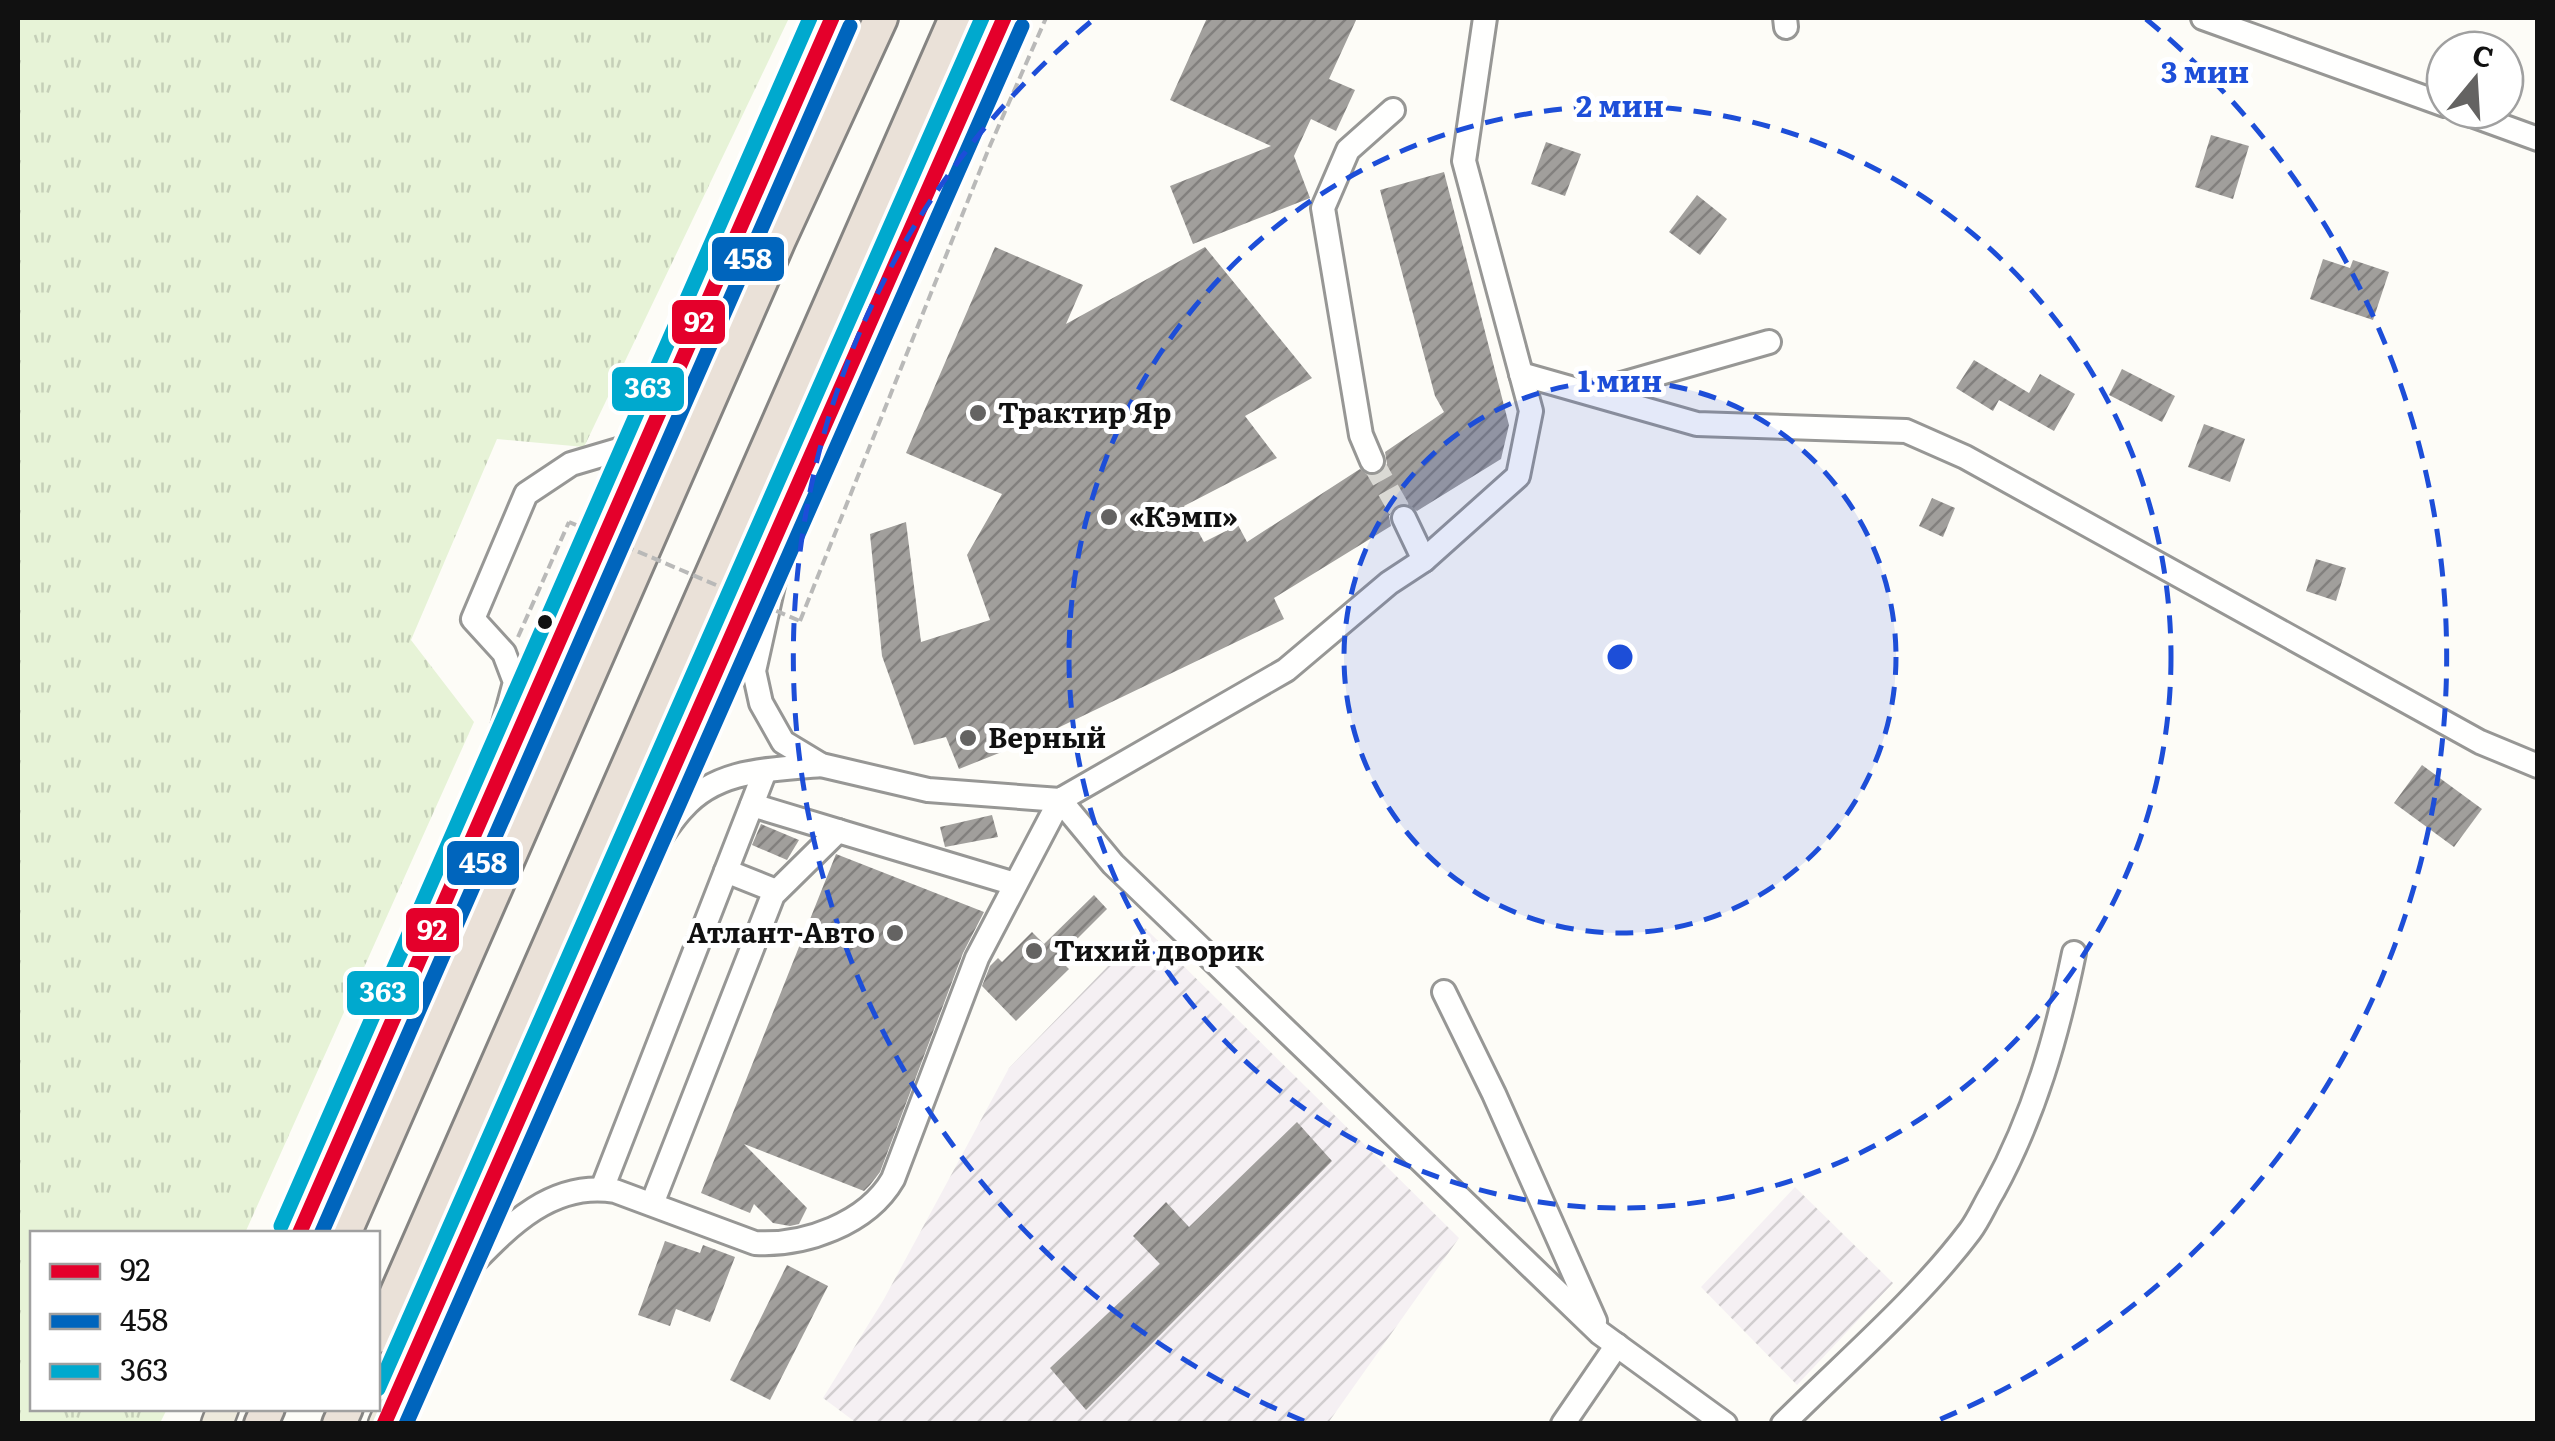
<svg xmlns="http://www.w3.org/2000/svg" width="2555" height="1441" font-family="Literata,serif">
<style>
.industrial{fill:url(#industrial-furrows)}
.grass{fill:url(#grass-tufts)}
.building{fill:url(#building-hatch)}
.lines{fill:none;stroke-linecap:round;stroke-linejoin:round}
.minor-tunnel{stroke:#dad9d4;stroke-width:22;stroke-dasharray:22 11;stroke-linecap:butt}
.minor-casing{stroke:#979795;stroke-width:28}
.major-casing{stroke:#858482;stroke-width:35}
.highway-casing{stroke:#858482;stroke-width:38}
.path{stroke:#b9b9b8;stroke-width:4;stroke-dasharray:10 5;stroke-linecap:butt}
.minor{stroke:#fffffe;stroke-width:22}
.major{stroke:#ede9dc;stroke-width:30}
.highway{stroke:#eae1d8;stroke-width:32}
.path-bridge{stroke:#b9b9b8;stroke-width:4;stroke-dasharray:10 5;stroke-linecap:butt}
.bus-1-casing{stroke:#fff;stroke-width:22}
.bus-2-casing{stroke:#fff;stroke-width:22}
.bus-3-casing{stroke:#fff;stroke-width:22}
.bus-1{stroke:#e4002b;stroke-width:15}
.bus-2{stroke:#0065bd;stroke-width:15}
.bus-3{stroke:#00a9ce;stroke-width:15}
.ring{fill:none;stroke:#1d4ed8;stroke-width:5;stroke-dasharray:18 12}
.poi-dot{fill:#646362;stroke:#fff;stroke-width:4}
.bus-dot{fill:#111;stroke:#fff;stroke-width:4}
.labels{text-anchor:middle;stroke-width:10;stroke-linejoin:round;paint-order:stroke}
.poi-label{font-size:28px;font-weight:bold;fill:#111;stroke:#fff;text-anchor:start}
.centre{fill:#1d4ed8;stroke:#fff;stroke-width:5}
.ring-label{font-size:30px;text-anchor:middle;font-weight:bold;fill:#1d4ed8;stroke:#fff;stroke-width:10;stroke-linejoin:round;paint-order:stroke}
.line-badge{stroke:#fff;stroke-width:4}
.badge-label{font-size:28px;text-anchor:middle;font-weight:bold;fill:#fff}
</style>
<defs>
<pattern id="industrial-furrows" width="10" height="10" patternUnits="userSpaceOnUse" patternTransform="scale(2.5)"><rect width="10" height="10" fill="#f5f0f3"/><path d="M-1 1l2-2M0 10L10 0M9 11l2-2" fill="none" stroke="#d1cdcf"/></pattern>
<pattern id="grass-tufts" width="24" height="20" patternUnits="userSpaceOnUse" patternTransform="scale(2.5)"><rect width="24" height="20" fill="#e7f3d7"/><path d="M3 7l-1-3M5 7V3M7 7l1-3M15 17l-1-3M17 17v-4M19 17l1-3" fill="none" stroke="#c5cfb8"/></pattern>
<pattern id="building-hatch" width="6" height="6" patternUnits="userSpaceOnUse" patternTransform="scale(2.5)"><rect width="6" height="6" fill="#a19f9c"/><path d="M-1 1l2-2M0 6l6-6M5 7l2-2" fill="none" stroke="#82807e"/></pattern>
</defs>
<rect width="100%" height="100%" fill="#fdfcf7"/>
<g class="industrial">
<path d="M1145,928l314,310 -131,185 -470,1 -35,-26 61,-99 125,-231z"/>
<path d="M1795,1187l98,96 -96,102 -96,-98z"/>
</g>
<path class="grass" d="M18,18h771l-205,429 -87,-8 -86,201 63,82 -229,511 -213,1v174l135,1 -7,14h-142z"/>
<g class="building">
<path d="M1207,18h150l-28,61 26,11 -19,41 -25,-12 -17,37 16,42 -117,46 -23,-58 101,-40 -101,-46z"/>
<path d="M2211,135l38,11 -16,53 -38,-12z"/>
<path d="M1546,142l35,12 -16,42 -34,-12z"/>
<path d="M1444,172l65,253 -8,34 -84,52 -11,-8 -9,2 -8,11 2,10 -117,72 10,21 -245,118 -80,32 -13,-32 -32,8 -32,-89 -12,-122 36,-12 15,120 69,-22 -23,-65 35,-61 -96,-41 89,-206 88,38 -17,39 139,-77 107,131 -67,38 32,42 -93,48 20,36 34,-17 9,17 113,-73 9,7 10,-2 8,-10 -2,-12 59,-40 -9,-16 -55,-206z"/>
<path d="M1697,195l30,24 -27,36 -31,-23z"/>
<path d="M2323,259l27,9 3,-8 36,12 -16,48 -63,-21z"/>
<path d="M1974,360l55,33 11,-19 35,20 -21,37 -55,-31 -6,11 -37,-23z"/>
<path d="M2122,369l53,27 -13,26 -53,-27z"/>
<path d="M2204,424l41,15 -15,43 -42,-15z"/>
<path d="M1932,498l23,10 -12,29 -24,-11z"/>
<path d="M2316,559l30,9 -10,33 -30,-10z"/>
<path d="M2422,765l60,44 -28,38 -60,-44z"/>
<path d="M992,815l6,22 -53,10 -5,-20z"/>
<path d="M761,824l38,16 -12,20 -35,-15z"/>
<path d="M836,854l148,58 -21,41 -83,219 -10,13 -6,6 -120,-47 63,64 -8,16 -9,2 -17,-3 -19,-19 -4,9 -49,-20z"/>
<path d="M1094,895l13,14 -49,49 11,11 -53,52 -34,-35 8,-20 8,-8 4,4 30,-30 12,12z"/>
<path d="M1297,1122l35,39 -246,249 -36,-42 110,-104 -27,-28 33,-34 23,25z"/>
<path d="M665,1241l35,12 3,-8 32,12 -25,65 -34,-13 -6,17 -32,-11z"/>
<path d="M787,1265l41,21 -58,114 -40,-20z"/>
</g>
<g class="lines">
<path class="minor-tunnel" d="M1372,461l32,57"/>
<g class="minor-casing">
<g id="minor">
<path d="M1785,18l1,9"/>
<path d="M2203,18l242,87"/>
<path d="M2458,110l80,29"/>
<path d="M1521,374l176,50 209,7 59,26 515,285 58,24"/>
<path d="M1590,393l179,-51"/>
<path d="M1372,461l-11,-26 -38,-227 25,-58 45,-40"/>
<path d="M1404,518l20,42"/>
<path d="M782,545l-28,126 7,32 22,39 38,23 107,25 132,10 226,-130 103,-87 35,-23 94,-84 13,-65 -67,-250 21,-143"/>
<path d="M492,768l23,-86 -11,-29 -31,-34 53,-125 45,-30 54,-16 23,-40"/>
<path d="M752,805l86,26"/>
<path d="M726,871l50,20"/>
<path d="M638,872c14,-21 28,-46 45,-64 35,-40 89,-38 138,-43"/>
<path d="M1444,992l50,102 101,227"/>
<path d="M602,1189l163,-418"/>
<path d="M652,1204l121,-309 65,-64 177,53"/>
<path d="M451,1285c46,-45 92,-106 164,-94l140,52c49,3 112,-19 138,-64l84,-221 83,-158 53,64 487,469 125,91"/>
<path d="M1563,1424l54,-79"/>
<path d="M1783,1424c62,-62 135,-124 187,-193 9,-12 15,-27 23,-40 41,-75 64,-155 81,-238"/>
</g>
</g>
<g class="major-casing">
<g id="major">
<path d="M299,1234l533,-1216"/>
<path d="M217,1424l6,-16"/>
<path d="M384,1424l620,-1406"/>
</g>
</g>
<g class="highway-casing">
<g id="highway">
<path d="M344,1234l435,-994 102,-222"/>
<path d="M378,1336l578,-1318"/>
<path d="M261,1424l7,-16"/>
<path d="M339,1424l7,-16"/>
</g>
</g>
<g class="path">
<path d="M800,621l189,-473 57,-130"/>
<path d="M518,637l51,-115"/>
</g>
<use href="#minor" class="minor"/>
<use href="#major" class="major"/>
<use href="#highway" class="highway"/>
<path class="path-bridge" d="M569,522l231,99"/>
<g class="bus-1-casing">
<g id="bus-1">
<path d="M299,1234l533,-1216"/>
<path d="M384,1424l620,-1406"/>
</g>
</g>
<g class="bus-2-casing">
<g id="bus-2">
<path d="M321,1234l529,-1208"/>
<path d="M406,1424l616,-1398"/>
</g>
</g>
<g class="bus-3-casing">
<g id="bus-3">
<path d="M281,1226l529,-1208"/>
<path d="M378,1389l604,-1371"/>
</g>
</g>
<use href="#bus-1" class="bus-1"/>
<use href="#bus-2" class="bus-2"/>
<use href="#bus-3" class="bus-3"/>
</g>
<circle cx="1620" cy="657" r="276" fill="#1d4ed8" fill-opacity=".12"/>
<g class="ring">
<circle cx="1620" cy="657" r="276"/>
<circle cx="1620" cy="657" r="551"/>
<path d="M1304 1421A827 827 0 0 1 1094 19M2146 19A827 827 0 0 1 1936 1421"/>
</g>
<g class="poi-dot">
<circle cx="978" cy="413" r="10"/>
<circle cx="1109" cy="517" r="10"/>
<circle cx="968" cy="738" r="10"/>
<circle cx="895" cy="933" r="10"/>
<circle cx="1034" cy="951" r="10"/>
</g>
<circle class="bus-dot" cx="545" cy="622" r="9"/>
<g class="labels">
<g class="poi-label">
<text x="998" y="423">Трактир Яр</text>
<text x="1129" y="527">«Кэмп»</text>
<text x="988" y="748">Верный</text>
<text x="875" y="943" text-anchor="end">Атлант-Авто</text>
<text x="1054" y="961">Тихий дворик</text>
</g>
</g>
<circle cx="1620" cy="657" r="15" class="centre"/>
<g class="ring-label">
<text x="2205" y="83">3 мин</text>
<text x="1620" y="117">2 мин</text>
<text x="1620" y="392">1 мин</text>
</g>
<g class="line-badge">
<rect x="710" y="235" width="76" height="48" rx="10" fill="#0065bd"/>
<rect x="670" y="298" width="57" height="48" rx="10" fill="#e4002b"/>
<rect x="610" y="365" width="76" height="48" rx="10" fill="#00a9ce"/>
<rect x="445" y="839" width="76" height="48" rx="10" fill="#0065bd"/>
<rect x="404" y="906" width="57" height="48" rx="10" fill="#e4002b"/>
<rect x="345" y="969" width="76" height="48" rx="10" fill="#00a9ce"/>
</g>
<g class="badge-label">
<text x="748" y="269">458</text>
<text x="699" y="332">92</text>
<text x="648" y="398">363</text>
<text x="483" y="873">458</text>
<text x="432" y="940">92</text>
<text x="383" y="1002">363</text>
</g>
<rect width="2555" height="1441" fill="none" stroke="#111111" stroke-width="40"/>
<rect x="30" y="1231" width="350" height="180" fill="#ffffff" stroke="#a0a0a0" stroke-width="2.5"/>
<rect x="50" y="1264" width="50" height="15" fill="#e4002b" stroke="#a0a0a0" stroke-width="2.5"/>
<text x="120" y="1281" font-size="30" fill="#111111">92</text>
<rect x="50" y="1314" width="50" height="15" fill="#0065bd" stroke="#a0a0a0" stroke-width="2.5"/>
<text x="120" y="1331" font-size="30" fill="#111111">458</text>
<rect x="50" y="1364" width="50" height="15" fill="#00a9ce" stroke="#a0a0a0" stroke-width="2.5"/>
<text x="120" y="1381" font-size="30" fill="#111111">363</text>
<g transform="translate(2475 80) rotate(18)"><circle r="48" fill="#ffffff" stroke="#a0a0a0" stroke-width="2.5"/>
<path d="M0-8L18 38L0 25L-18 38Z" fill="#646362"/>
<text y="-15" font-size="28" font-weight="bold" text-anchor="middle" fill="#111111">С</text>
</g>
</svg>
